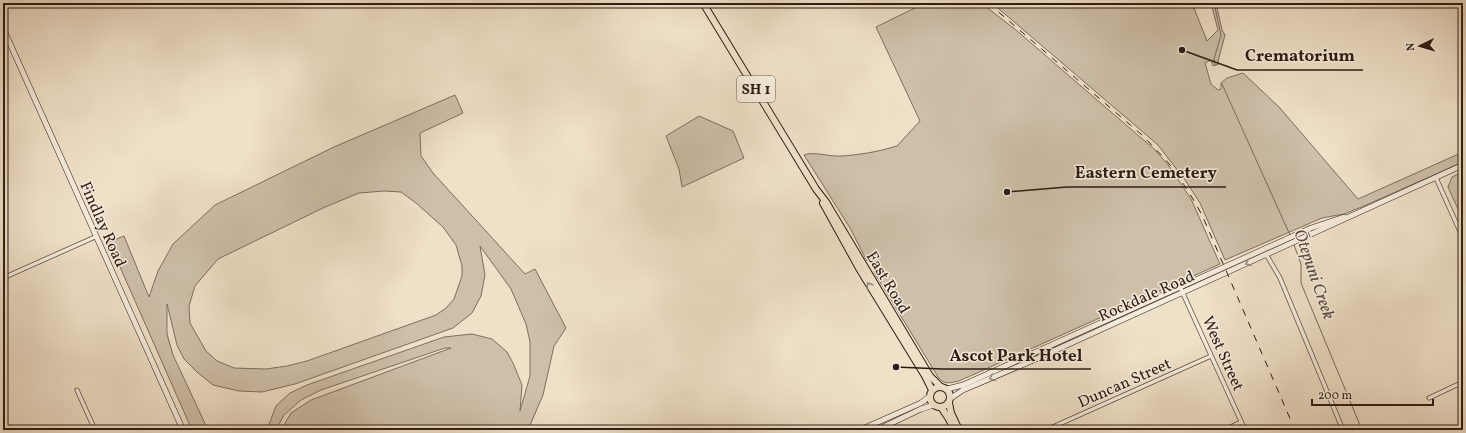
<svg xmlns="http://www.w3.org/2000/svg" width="1466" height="433" font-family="Vollkorn,serif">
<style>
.green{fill:#cebfa9;stroke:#7e6e5e;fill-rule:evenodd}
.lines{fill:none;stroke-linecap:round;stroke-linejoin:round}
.stream{stroke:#7a695b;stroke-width:1}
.street-casing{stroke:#5e4d41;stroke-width:5}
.secondary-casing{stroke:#2e1c14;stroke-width:6}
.highway-casing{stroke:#2e1c14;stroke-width:8}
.street{stroke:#f5ebdb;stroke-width:3.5}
.secondary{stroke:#f5ebdb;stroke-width:5}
.highway{stroke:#efe0c8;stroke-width:6}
.rail{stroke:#2e1c14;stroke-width:1;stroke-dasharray:7 7;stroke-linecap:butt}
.oneway{stroke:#9b8e81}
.oneway2{stroke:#988877}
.labels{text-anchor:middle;stroke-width:3;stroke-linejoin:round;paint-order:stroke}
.shield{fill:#f5ebdb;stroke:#6a5a50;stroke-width:1}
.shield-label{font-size:15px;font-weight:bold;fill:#2e1c14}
.street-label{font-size:16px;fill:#2e1c14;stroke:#f5ebdb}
.water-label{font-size:17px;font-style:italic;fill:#5a493e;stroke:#f5ebdb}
.leader{fill:none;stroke:#2e1c14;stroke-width:1.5}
.callout-dot{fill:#2e1c14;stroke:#f5ebdb;stroke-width:1.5}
.callout-label{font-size:17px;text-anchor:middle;font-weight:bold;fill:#2e1c14;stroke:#f5ebdb;stroke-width:3;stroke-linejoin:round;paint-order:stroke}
</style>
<rect width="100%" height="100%" fill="#efe0c8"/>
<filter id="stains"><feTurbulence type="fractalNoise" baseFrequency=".005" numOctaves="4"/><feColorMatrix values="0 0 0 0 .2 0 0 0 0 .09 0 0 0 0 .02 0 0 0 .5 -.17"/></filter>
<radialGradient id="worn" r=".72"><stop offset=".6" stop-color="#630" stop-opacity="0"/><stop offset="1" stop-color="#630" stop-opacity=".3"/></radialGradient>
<g class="green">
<path d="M925,3h56l35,27 138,119 15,17 22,33 29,65 -261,117c-10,2 -14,4 -21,-4l-64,-105 1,-2c-1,-4 -3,-7 -6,-10l-2,1 -17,-33 -46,-73c9,-4 26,2 37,1 17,-1 36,-4 52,-9l4,-1 23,-25 -44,-94z"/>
<path d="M992,3h200l15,38 11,-11 -7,-27h5l6,27 3,5 -7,26 1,3 -6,2 -2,-6 -6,3 6,21 7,6 3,-1v-6l6,-5 16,-5 36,34 79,92 105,-47v10l-99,44 -20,8 -22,4 -97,42 -25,-57 -15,-23 -27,-35z"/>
<path d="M455,95l8,18 -43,20 1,23 12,17 92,101 10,-5 31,59 -12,18 -11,49 -15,35h-247l10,-17 20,-13 140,-52h-6l-124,42 -20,10 -17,15 -8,15h-9l9,-24 14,-13 17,-8 137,-48 28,-3 20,5 15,13 6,11 9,22 -2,26 10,-35v-34l-4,-18 -15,-35 -31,-43 5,29 -4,21 -9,17 -19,15 -158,56 -33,8 -23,-1 -26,-6 -16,-13 -13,-13 -7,-14 -10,-41v30l6,21 35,75h-16l-83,-188 15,-6 25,61 9,-26 15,-27 42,-39 119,-58zM384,191l17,1 15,11 27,24 13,18 6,21v10l-8,23 -8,9 -10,7 -129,46 -20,5 -21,3 -32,-1 -17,-7 -11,-10 -16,-28 -1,-17 6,-20 23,-27 105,-51 36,-15z"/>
<path d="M699,116l34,15 11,27 -62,29 -3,-18 -13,-33z"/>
<path d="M1463,172v48l-15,-33 4,-10z"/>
</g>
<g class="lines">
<g class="stream">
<path d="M1214,3l7,32 -7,24 1,6"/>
<path d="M1222,84l68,151"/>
<path d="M1294,245l7,19v19l61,147"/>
</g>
<g class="street-casing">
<g id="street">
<path d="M1436,178l27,60"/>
<path d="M1266,254l14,24 63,152"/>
<path d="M3,278l92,-41"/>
<path d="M1180,287l65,143"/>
<path d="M77,390l18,40"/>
<path d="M1429,398l34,-16"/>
<path d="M1046,430l165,-74"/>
<path d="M1224,430l17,-8"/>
</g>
</g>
<g class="secondary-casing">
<g id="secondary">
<path d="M3,28l180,402"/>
<path d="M947,389l16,-4 348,-157 33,-11"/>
<path d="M951,398l12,-8 73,-31 427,-194"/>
<path d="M860,430l61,-27 9,-7"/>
<path d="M877,430l44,-21 13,-4"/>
</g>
</g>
<g class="highway-casing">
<g id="highway">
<path d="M703,3l113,186 10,13 104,174 11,11"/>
<path d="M823,203l37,67 65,106 7,14"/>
<circle cx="940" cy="397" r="10"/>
<path d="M949,403l2,10 8,17"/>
<path d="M941,407l8,12 5,11"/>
</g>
</g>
<use href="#street" class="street"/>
<use href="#secondary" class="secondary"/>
<use href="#highway" class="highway"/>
<path class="rail" d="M988,3l154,132 23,24 10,12 18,28 9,16 93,215"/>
</g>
<defs><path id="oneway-chevron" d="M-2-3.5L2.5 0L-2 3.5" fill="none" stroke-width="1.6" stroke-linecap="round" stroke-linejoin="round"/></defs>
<g class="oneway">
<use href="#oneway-chevron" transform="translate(1248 263) rotate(156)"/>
<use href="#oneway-chevron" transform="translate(992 378) rotate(156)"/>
</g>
<use class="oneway2" href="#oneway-chevron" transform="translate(869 285) rotate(-122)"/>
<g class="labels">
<rect class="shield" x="737" y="76" width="38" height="26" rx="3"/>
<g class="shield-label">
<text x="756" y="94">SH 1</text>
</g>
<g class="street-label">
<text transform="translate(104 224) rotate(66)" y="6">Findlay Road</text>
<text transform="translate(889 282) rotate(59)" y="6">East Road</text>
<text transform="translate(1146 295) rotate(-24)" y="6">Rockdale Road</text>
<text transform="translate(1224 353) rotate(66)" y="6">West Street</text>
<text transform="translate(1124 382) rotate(-24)" y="6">Duncan Street</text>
</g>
<g class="water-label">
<text transform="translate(1315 274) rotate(71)" y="6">Ōtepuni Creek</text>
</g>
</g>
<path class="leader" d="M1182 50L1237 70H1363M1007 192L1067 187H1226M896 367L942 369H1091"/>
<g class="callout-dot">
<circle cx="1182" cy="50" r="4"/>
<circle cx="1007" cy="192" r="4"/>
<circle cx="896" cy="367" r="4"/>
</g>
<g class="callout-label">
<text x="1300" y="61">Crematorium</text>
<text x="1146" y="178">Eastern Cemetery</text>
<text x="1016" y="361">Ascot Park Hotel</text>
</g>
<rect width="1466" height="433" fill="none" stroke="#efe0c8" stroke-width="16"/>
<rect x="4" y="4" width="1458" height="425" fill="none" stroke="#2e1c14" stroke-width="2"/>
<rect x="8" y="8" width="1450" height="417" fill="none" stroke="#2e1c14"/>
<g transform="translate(1420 46) rotate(265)" stroke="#f5ebdb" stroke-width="3" paint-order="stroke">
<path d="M0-3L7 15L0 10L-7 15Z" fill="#2e1c14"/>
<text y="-6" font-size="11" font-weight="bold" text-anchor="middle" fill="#2e1c14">N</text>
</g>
<path d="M1312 399v6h121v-6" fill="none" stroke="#2e1c14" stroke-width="2"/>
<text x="1318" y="399" font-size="12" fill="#2e1c14" stroke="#f5ebdb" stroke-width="3" paint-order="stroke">200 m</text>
<rect width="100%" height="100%" filter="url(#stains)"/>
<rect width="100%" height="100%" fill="url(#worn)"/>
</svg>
